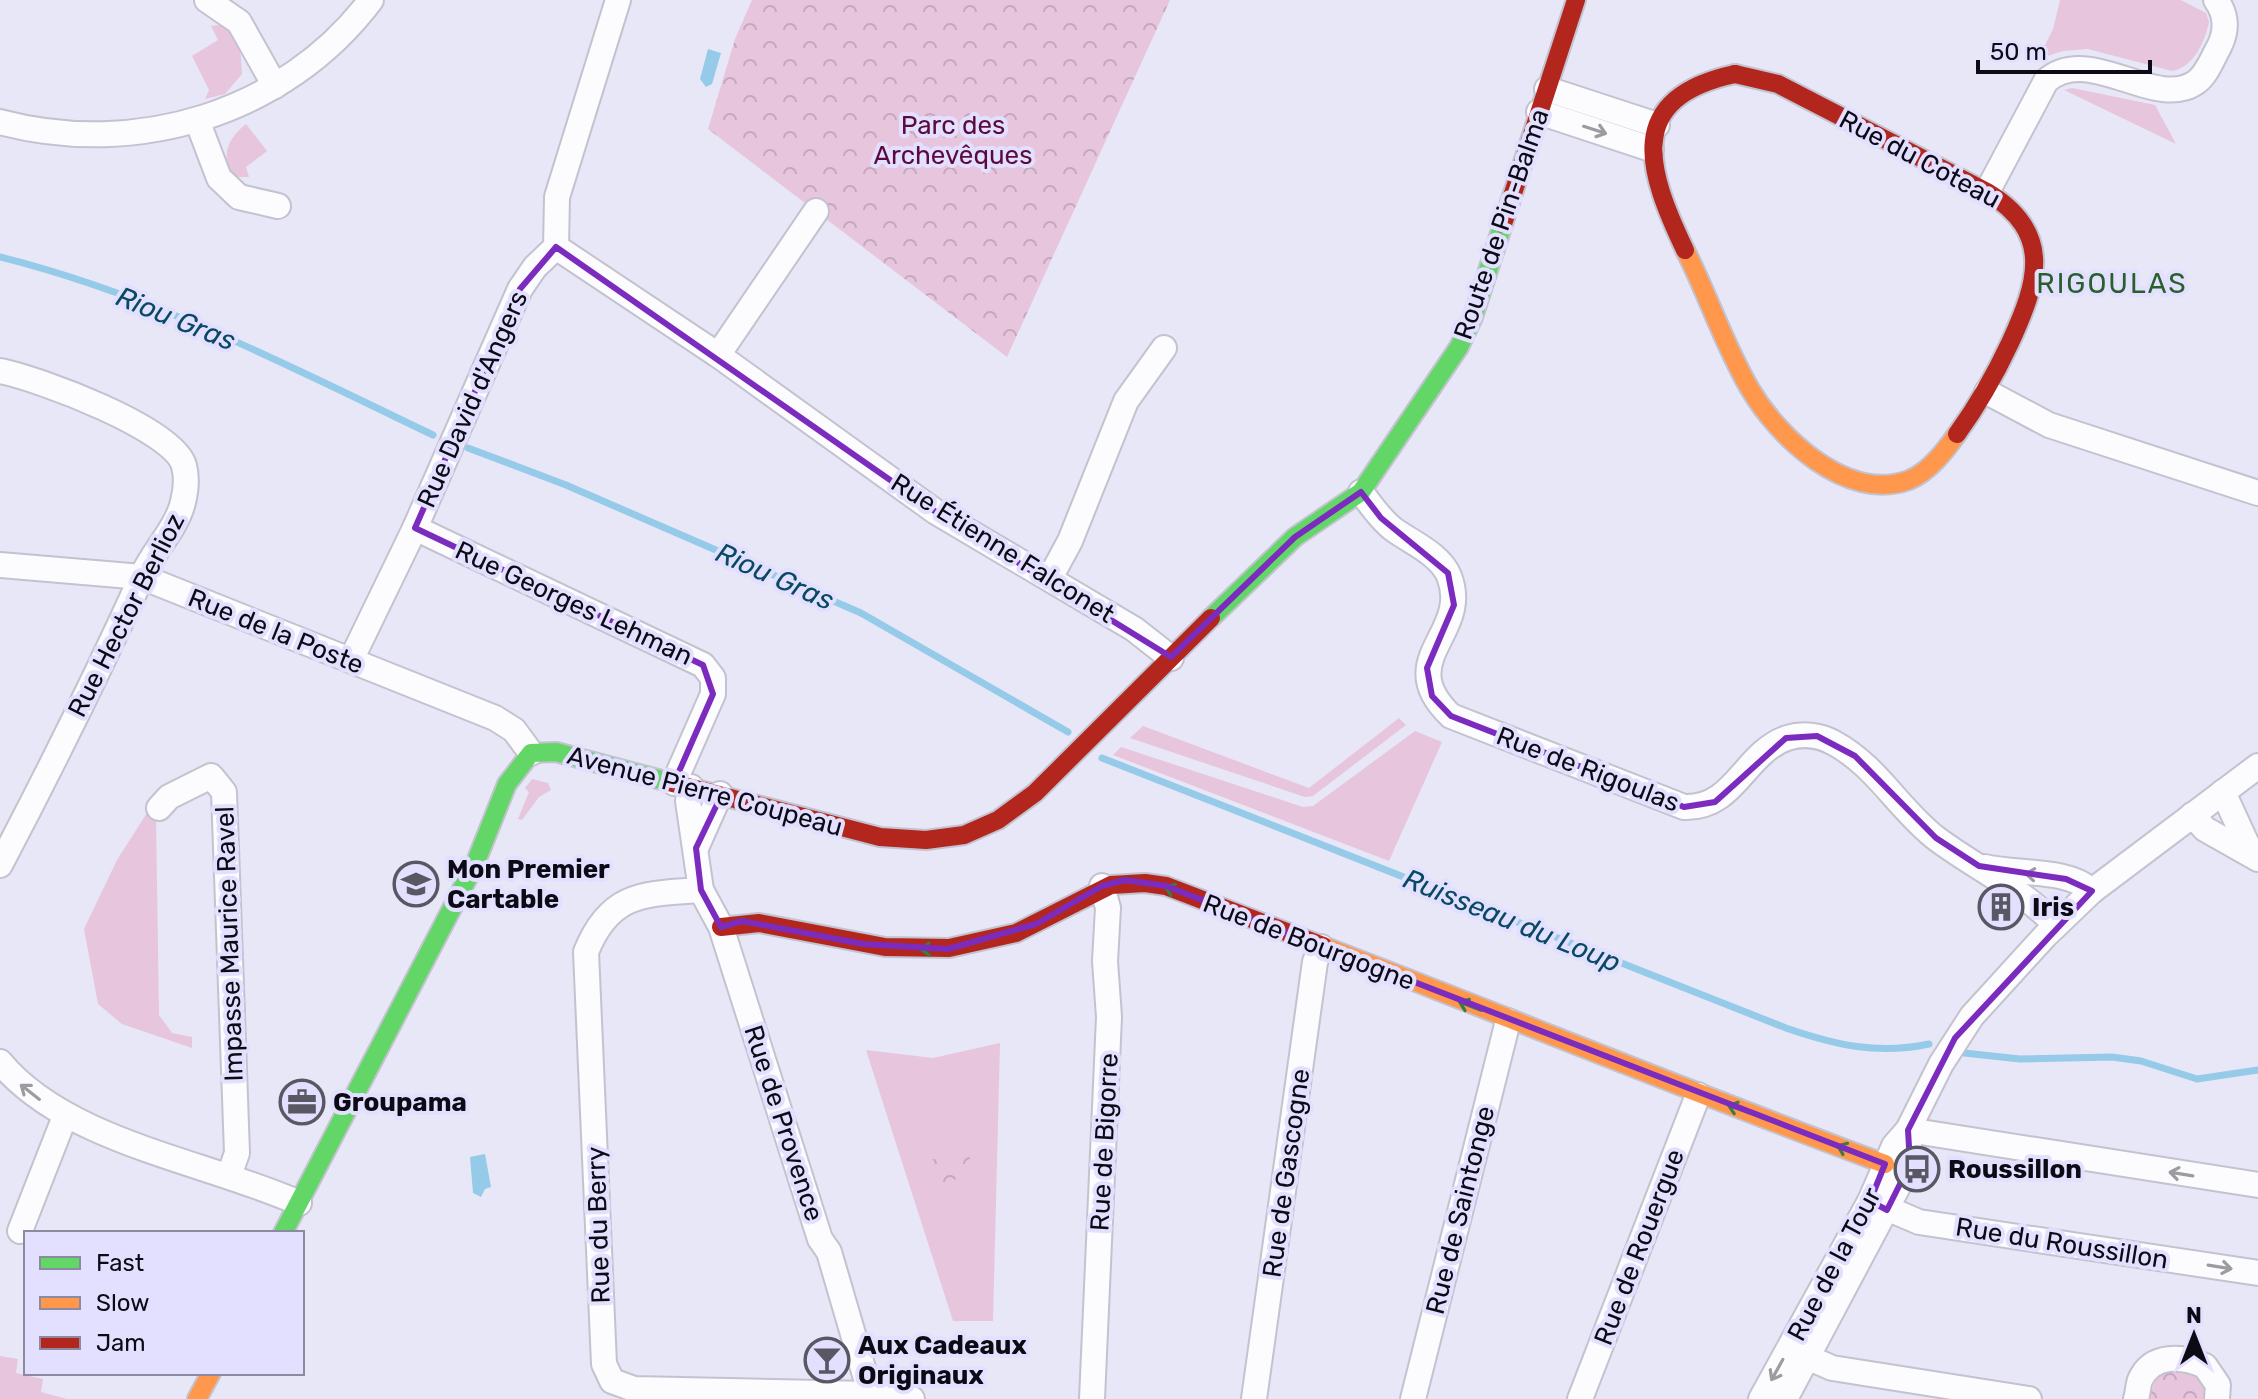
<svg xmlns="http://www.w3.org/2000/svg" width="2258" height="1399" font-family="Rubik,sans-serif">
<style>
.green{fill:#e7c5dd}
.park{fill:url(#park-crowns)}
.water{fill:#95cae9}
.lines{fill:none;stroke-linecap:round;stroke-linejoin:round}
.stream{stroke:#95cae9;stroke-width:7}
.street-casing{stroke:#c3c2cf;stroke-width:28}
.fast-casing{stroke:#c3c2cf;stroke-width:22}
.slow-casing{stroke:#c3c2cf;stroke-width:22}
.jam-casing{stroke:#c3c2cf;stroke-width:22}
.street{stroke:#fcfbfe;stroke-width:24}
.fast{stroke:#63d668;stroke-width:18}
.slow{stroke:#ff974d;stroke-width:18}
.jam{stroke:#b3261e;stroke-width:18}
.oneway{stroke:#9c9ba0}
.oneway2{stroke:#3c7a42}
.marked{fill:none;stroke:#7b2cbf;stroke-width:6;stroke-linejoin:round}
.labels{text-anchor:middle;stroke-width:8;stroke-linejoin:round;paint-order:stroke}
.park-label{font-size:26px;fill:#5b0a3d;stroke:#e2e0fe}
.street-label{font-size:26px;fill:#0c0a14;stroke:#e2e0fe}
.poi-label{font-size:26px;font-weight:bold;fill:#0c0a14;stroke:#e2e0fe;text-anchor:start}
.neighbourhood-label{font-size:28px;letter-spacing:2px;fill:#295f2b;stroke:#e2e0fe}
.water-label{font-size:28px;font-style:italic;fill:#094963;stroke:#e2e0fe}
</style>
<defs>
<pattern id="park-crowns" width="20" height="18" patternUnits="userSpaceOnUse" patternTransform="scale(2)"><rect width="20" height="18" fill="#e7c5dd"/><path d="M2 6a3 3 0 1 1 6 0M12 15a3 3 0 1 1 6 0" fill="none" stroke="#c5a8bd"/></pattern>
</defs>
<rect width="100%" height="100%" fill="#e8e7f7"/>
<g class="green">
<path d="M2060,0h121l25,13 3,9c-4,20 -16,46 -37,49l-84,-22 -25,2 -25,8 15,-30z"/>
<path d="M226,24l14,21 2,29 -17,20 -20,5 4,-9 -17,-34 26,-16 -7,-14z"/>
<path d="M2072,88l83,17 21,39 -112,-54z"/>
<path d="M246,124l21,27 -21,16 3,10h-13c-17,-19 -9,-38 10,-53z"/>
<path d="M1399,718l7,7 -93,71 -8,1 -175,-59 13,-12 166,62z"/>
<path d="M1415,731l27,11 -53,119 -276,-106 8,-8 182,60 10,-1z"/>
<path d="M532,779l16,4 3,7 -12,7 -17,23 -4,-1 11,-27 -4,-4z"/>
<path d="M147,813l9,5 3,197 13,18 20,4v11l-70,-24 -24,-20 -14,-75 33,-69z"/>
<path d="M1000,1043l-7,278h-40l-87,-271 67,8z"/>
<path d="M0,1356l18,3 -2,14 27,6 -2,13 26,7h-67z"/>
</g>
<g class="park">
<path d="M752,0h418l-163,357 -299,-228 27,-90z"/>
<path d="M968,1150l6,24 -36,10 -7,-24z"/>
<path d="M2172,1369l20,3 12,14 2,13h-58l9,-22z"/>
</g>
<g class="water">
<path d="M708,49l13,4 -9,31 -6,3 -6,-8z"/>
<path d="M485,1154l6,33 -6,2 -4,8 -8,-4 -3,-36z"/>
</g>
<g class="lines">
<g class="stream">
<path d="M0,257c153,38 291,110 433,178"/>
<path d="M468,448l98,37 295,128 207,119"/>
<path d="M1102,758l684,270c49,17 92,27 143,16"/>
<path d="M1964,1053l56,6 92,-2 29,4 56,18 61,-9"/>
</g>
<g class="street-casing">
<g id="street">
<path d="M207,0l32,22 36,64"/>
<path d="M1547,89l110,36"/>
<path d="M1539,112l112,37"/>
<path d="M197,120l22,58 20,19 39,9"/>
<path d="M0,122c136,36 285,-8 371,-122"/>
<path d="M1987,192l59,-111c43,-38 108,29 149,2 12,-8 17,-24 24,-36 8,-16 8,-32 -3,-47"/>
<path d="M556,247l162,108 218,157 198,117 37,29"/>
<path d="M718,355l98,-144"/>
<path d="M0,371c37,7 175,58 184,95 3,11 2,24 -1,36 -6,26 -30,49 -41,74 -44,97 -92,194 -142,289"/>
<path d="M1987,392l62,33 209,68"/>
<path d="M1361,492c10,13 19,27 32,37 19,14 47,25 56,47 23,58 -58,83 2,140l233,91c51,2 60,-54 103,-69 16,-5 33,-3 47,5 43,23 65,67 103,96 39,29 86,51 119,86"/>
<path d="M415,528l288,137 10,13v16l-39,89"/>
<path d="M0,565l142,12 353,141 19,12 17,23"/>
<path d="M1050,578l20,-37 56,-140 38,-53"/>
<path d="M351,660l64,-132 105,-239 15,-22 21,-20 1,-50 61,-197"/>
<path d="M691,787l-3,14 13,89 20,37 99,312 9,13 43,147"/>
<path d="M2223,792l28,61"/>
<path d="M159,808l10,-11 42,-21 13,16 13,361 -8,23"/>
<path d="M2192,815l13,14 53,30"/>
<path d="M696,848l24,-54"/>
<path d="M1985,867c33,8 82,1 107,24"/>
<path d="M701,890c-57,4 -91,2 -115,62l18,412 8,17 22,8 235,5 43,5"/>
<path d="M0,1062c66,80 205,99 299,141"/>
<path d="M1908,1130l350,55"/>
<path d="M1870,1201l49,21 339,51"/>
<path d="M20,1231l45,-115"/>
<path d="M1807,1357l25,11 197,31"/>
<path d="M1092,1399l17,-382 -4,-56 3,-53 -6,-22"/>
<path d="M1254,1399l61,-437 6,-15"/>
<path d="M1413,1399l95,-378"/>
<path d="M1580,1399l118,-304"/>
<path d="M1761,1399l109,-198 24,-55 14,-16 33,-66 31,-48 73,-80 47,-45 166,-125"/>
<path d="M1785,1399l125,-235 -2,-34"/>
<path d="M2136,1399c2,-6 2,-14 4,-19 12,-27 43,-24 65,-14l13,19 -1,14"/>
</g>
</g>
<g class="fast-casing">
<g id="fast">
<path d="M1211,618l84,-81 66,-45 98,-145 14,-30 30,-93"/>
<path d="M283,1233l192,-369 32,-80 24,-31 25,-1 113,30"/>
</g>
</g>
<g class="slow-casing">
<g id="slow">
<path d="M1685,250c23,45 39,95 65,139 28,48 97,114 159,91 20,-8 36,-29 48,-46"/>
<path d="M1323,946c188,72 373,148 562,218"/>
<path d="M197,1399l14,-26"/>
</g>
</g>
<g class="jam-casing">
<g id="jam">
<path d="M1735,74l43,10 209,108c67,41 51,90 23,151 -15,32 -32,62 -53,91"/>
<path d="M1503,224l73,-224"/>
<path d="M1685,250c-37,-78 -63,-152 50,-176"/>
<path d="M669,782l211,55 46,3 38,-5 34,-15 37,-27 176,-175"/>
<path d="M721,927l38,-4 126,24 64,1 67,-15 95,-48 34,-2 21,3 157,60"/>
</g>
</g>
<use href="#street" class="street"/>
<use href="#fast" class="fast"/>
<use href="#slow" class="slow"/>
<use href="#jam" class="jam"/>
</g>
<defs><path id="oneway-shaft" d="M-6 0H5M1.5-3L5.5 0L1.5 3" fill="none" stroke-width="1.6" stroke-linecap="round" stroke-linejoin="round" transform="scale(2)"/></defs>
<g class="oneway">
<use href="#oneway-shaft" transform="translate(1595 130) rotate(18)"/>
<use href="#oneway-shaft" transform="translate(2037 875) rotate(-174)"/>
<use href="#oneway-shaft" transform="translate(30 1092) rotate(-142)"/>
<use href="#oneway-shaft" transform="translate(2181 1174) rotate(-171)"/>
<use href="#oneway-shaft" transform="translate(2220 1267) rotate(9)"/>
<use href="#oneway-shaft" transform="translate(1777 1370) rotate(119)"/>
</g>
<g class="oneway2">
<use href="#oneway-shaft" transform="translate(1176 891) rotate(-159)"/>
<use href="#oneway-shaft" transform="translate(932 949) rotate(178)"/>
<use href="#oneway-shaft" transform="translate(1470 1006) rotate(-159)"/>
<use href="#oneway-shaft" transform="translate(1739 1109) rotate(-161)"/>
<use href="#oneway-shaft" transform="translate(1848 1150) rotate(-158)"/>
</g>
<path class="marked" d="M556,247l380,265 235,145 124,-120 66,-45 20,26 67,55 6,32 -27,63 5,28 19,20 233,91 31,-5 71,-64 31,-2 38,20 81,82 43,28 87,13 26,12 -137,147 -47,92 2,34 -23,46 -17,-9 15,-37 -719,-278 -41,-6 -23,6 -66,38 -88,25 -85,-5 -121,-23 -21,6 -20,-37 -5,-42 26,-54 -48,-11 39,-89 -10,-29 -288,-137 105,-239z"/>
<defs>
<g id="school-ring" transform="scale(2.3)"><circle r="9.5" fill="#e2e0fe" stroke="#595763" stroke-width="1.5"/><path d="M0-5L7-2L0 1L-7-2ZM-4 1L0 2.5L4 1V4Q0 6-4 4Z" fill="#595763"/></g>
<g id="building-ring" transform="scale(2.3)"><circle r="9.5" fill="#e2e0fe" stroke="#595763" stroke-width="1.5"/><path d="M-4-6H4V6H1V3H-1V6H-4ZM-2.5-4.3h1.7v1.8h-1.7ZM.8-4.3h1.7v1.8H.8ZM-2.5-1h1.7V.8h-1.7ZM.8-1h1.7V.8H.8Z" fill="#595763"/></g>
<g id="office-ring" transform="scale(2.3)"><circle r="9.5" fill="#e2e0fe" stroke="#595763" stroke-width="1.5"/><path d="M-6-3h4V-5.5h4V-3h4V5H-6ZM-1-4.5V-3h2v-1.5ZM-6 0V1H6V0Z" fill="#595763"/></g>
<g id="bus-ring" transform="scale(2.3)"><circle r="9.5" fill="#e2e0fe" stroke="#595763" stroke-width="1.5"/><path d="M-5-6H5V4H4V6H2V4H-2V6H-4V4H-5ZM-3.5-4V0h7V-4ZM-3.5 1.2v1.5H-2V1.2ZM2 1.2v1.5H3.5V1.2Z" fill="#595763"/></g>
<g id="bar-ring" transform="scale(2.3)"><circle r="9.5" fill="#e2e0fe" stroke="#595763" stroke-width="1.5"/><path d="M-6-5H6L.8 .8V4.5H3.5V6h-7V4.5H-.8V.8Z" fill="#595763"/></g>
</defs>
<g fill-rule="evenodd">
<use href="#school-ring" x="416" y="884"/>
<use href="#building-ring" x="2001" y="907"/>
<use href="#office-ring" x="302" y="1102"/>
<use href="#bus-ring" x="1917" y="1169"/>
<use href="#bar-ring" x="827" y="1360"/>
</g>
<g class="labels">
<g class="park-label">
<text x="953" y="134">Parc des<tspan x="953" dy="30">Archevêques</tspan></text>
</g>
<g class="street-label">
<text transform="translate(1920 159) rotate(28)" y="9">Rue du Coteau</text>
<text transform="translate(1501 224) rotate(-71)" y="9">Route de Pin-Balma</text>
<text transform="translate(472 399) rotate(-66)" y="9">Rue David d'Angers</text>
<text transform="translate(1003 548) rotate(32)" y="9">Rue Étienne Falconet</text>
<text transform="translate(574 603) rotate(25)" y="9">Rue Georges Lehman</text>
<text transform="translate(126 615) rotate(-63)" y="9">Rue Hector Berlioz</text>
<text transform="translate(276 631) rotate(22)" y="9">Rue de la Poste</text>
<text transform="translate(1588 769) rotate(21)" y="9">Rue de Rigoulas</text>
<text transform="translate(705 791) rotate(15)" y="9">Avenue Pierre Coupeau</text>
<text transform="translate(1309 942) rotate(21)" y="9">Rue de Bourgogne</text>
<text transform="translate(229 944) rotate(-92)" y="9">Impasse Maurice Ravel</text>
<text transform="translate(784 1123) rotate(72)" y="9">Rue de Provence</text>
<text transform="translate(1104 1142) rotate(-87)" y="9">Rue de Bigorre</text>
<text transform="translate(1286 1173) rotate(-82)" y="9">Rue de Gascogne</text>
<text transform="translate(1460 1210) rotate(-76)" y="9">Rue de Saintonge</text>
<text transform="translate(598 1225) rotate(-92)" y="9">Rue du Berry</text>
<text transform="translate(2062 1243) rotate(9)" y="9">Rue du Roussillon</text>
<text transform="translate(1639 1247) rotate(-69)" y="9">Rue de Rouergue</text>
<text transform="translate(1834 1264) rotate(-62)" y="9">Rue de la Tour</text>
</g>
<g class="poi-label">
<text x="447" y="878">Mon Premier<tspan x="447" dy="30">Cartable</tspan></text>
<text x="2032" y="916">Iris</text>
<text x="333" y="1111">Groupama</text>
<text x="1948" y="1178">Roussillon</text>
<text x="858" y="1354">Aux Cadeaux<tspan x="858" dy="30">Originaux</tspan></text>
</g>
<g class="neighbourhood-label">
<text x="2112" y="293">RIGOULAS</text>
</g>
<g class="water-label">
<text transform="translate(176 318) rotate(22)" y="10">Riou Gras</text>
<text transform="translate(775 576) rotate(24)" y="10">Riou Gras</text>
<text transform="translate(1512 920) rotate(22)" y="10">Ruisseau du Loup</text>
</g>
</g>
<rect x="24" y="1231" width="280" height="144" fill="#e2e0fe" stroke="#8c8aa0" stroke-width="2"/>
<rect x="40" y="1257" width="40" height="12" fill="#63d668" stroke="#8c8aa0" stroke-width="2"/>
<text x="96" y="1271" font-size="24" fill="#0c0a14">Fast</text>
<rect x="40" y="1297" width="40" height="12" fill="#ff974d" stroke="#8c8aa0" stroke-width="2"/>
<text x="96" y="1311" font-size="24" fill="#0c0a14">Slow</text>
<rect x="40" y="1337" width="40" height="12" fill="#b3261e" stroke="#8c8aa0" stroke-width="2"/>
<text x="96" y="1351" font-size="24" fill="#0c0a14">Jam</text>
<g transform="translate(2194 1335)" stroke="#e2e0fe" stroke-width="6" paint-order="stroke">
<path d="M0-6L14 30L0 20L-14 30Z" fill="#0c0a14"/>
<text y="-12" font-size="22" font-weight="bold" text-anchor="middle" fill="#0c0a14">N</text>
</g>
<path d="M1978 60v12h172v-12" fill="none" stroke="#0c0a14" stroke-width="4"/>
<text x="1990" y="60" font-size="24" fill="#0c0a14" stroke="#e2e0fe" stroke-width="6" paint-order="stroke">50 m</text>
</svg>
